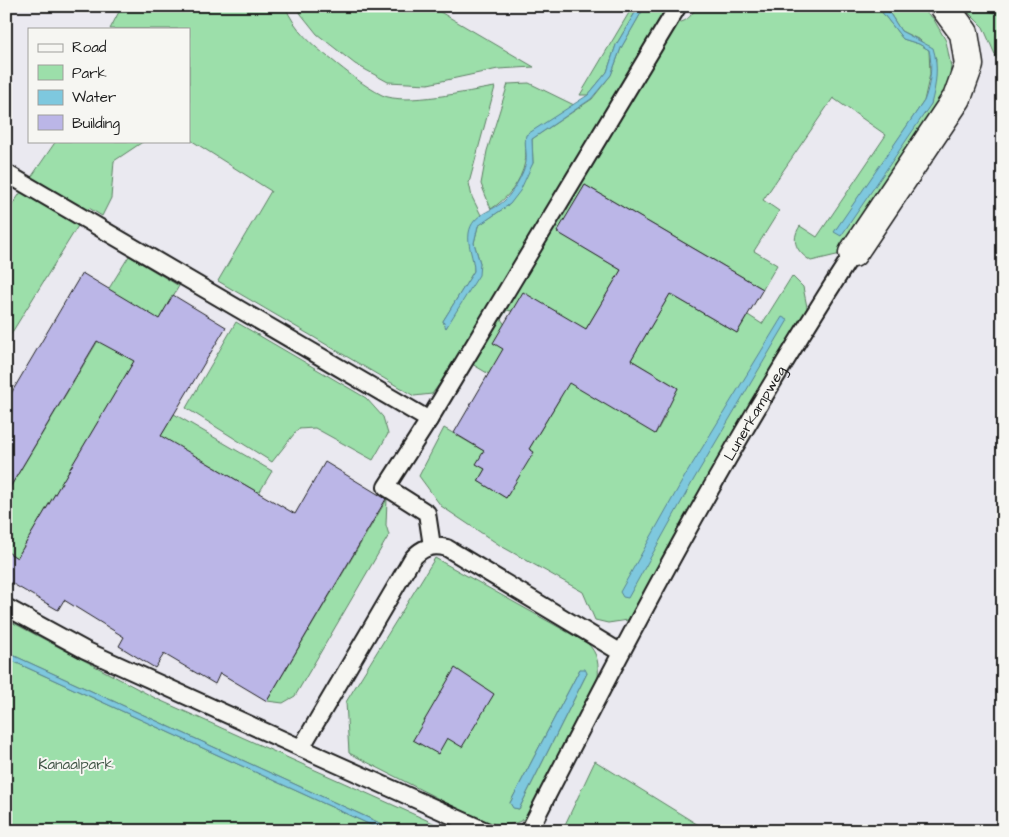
<svg xmlns="http://www.w3.org/2000/svg" width="1009" height="837" font-family="'Architects Daughter',sans-serif">
<style>
.green{fill:#9cdfaa;stroke:#5c7e63;fill-rule:evenodd}
.water{fill:#7ec8de;stroke:#578390}
.building{fill:#bbb6e7;stroke:#1c1c1c}
.lines{fill:none;stroke-linecap:round;stroke-linejoin:round}
.service-casing{stroke:#1c1c1c;stroke-width:20}
.minor-casing{stroke:#1c1c1c;stroke-width:31}
.service{stroke:#f6f6f2;stroke-width:16}
.minor{stroke:#f6f6f2;stroke-width:28}
.labels{text-anchor:middle;stroke-width:4;stroke-linejoin:round;paint-order:stroke}
.street-label{font-size:15px;fill:#1c1c1c;stroke:#f6f6f2}
.park-label{font-size:15px;fill:#425647;stroke:#f6f6f2}
</style>
<rect width="100%" height="100%" fill="#eae9f0"/>
<filter id="ink" filterUnits="userSpaceOnUse"><feTurbulence type="fractalNoise" baseFrequency=".02" numOctaves="2"/><feDisplacementMap in="SourceGraphic" scale="10" xChannelSelector="R" yChannelSelector="G"/><feConvolveMatrix kernelMatrix="1 2 1 2 8 2 1 2 1" color-interpolation-filters="sRGB"/></filter>
<g filter="url(#ink)">
<g class="green">
<path d="M122,6h163c10,24 27,39 47,54 15,12 32,26 50,35 24,11 86,-4 113,-8l-26,96 3,14 9,18c-20,17 -7,35 -7,56l-31,50 3,7 34,-65 -6,-20 4,-17 32,-22 23,-41 -1,-24 60,-40 19,-24 10,-27 24,-42h22l-213,358 -22,30 -18,2 -196,-115 53,-90 -82,-52v-110h-79z"/>
<path d="M297,6h133l104,61 -36,2 -70,15 -40,-2 -33,-18 -38,-30 -16,-20z"/>
<path d="M633,6h6l-23,39 -9,27 -19,23h-8z"/>
<path d="M697,6h180l26,33 16,5 10,6 1,24 -6,27 -89,131 96,-128 5,-46 -16,-18 -19,-9 -12,-19 4,-6h25l15,12 13,23 5,26 -4,24 -102,162 -34,8c-14,-9 -21,-20 -11,-35l17,11 69,-102 -53,-37 -70,102 16,11 -25,40 23,14 -14,24 -178,-104 -27,47 63,38 -35,59 -79,-19 -6,9 33,48 -15,25 -47,-28 201,-341c14,0 17,-6 24,-17z"/>
<path d="M962,6h28l-2,5 8,2 4,-7h3v53h-6l-14,-32z"/>
<path d="M529,83l45,22 -47,30c-3,9 0,18 -2,27 -4,20 -18,37 -34,47l-10,-25 6,-33 21,-67z"/>
<path d="M56,141h88l-30,20 -3,37 -9,18 -13,-8 -83,134v-128z"/>
<path d="M129,256l50,30 -162,272 -11,-7v-57l117,-195 -15,-9z"/>
<path d="M792,276l11,11 5,25 -105,173 -75,135 -20,3 -13,-3 -12,-28 -82,-46 -60,-40 -22,-30 25,-48 40,23 -7,13 8,5 -7,12 28,17 23,-49 31,-51 -23,-14 44,-17 74,67 11,-19 -5,-2 7,-7 10,-18 -47,-28 39,-66 67,39 11,-18 14,9z"/>
<path d="M236,322l130,76 17,19 5,17 -15,26 -58,-32 -17,1 -26,33 -86,-54z"/>
<path d="M174,414l98,57 -13,22 -62,-36 -90,152 -36,-21z"/>
<path d="M387,499l-1,26 3,10 -94,161 -12,7 -16,-2z"/>
<path d="M435,558l152,85c11,10 12,22 11,36l-71,138c-15,11 -27,8 -45,4l-133,-68 -3,-51zM580,669l7,4 -68,136 -5,-1 -4,-5z"/>
<path d="M6,619l151,80 294,132h-54l-391,-179z"/>
<path d="M6,658l378,173h-378z"/>
<path d="M595,761l113,70h-146z"/>
</g>
<g class="water">
<path d="M639,6h6l-24,42 -10,27 -20,24 -59,40 1,24 -13,28 -10,13 -32,22 -4,17 6,20 -1,12 -33,53 -3,-7 31,-50c0,-13 -7,-25 -5,-38 3,-20 24,-21 36,-33 8,-8 19,-27 21,-38 1,-9 -2,-18 0,-27l62,-40 19,-23 9,-27z"/>
<path d="M877,6h8l16,25 32,17c6,18 3,38 -2,56l-90,132 -7,-4 90,-131c6,-15 9,-35 5,-51l-10,-6 -16,-5z"/>
<path d="M782,317l6,3 -94,159 -66,119 -5,-1 -3,-5 65,-116z"/>
<path d="M6,652l391,179h-13l-378,-173z"/>
<path d="M580,669h5l2,4 -68,136 -6,-1 -3,-5z"/>
</g>
<g class="building">
<path d="M585,185l178,104 -26,44 -67,-39 -39,66 47,28 -23,46 -86,-51 -40,66 5,3 -28,46 -28,-17 7,-12 -9,-5 8,-13 -30,-18 49,-84 -10,-6 30,-51 63,37 35,-59 -64,-38z"/>
<path d="M82,273l77,46 14,-24 53,32 -65,109 134,78 30,-52 61,37 -119,202 -47,-28 -5,11 -51,-30 -9,14 -36,-22 5,-9 -60,-37 -6,10 -52,-30v-29l11,7 117,-197 -37,-20 -91,153v-92z"/>
<path d="M455,668l39,26 -32,53 -15,-9 -9,16 -25,-14z"/>
</g>
<g class="lines">
<g class="service-casing">
<g id="service">
<path d="M6,173l423,247"/>
<path d="M432,546l-5,-33 -41,-26 43,-67 249,-414"/>
<path d="M6,607l79,43 216,98 111,-189c10,-12 21,-15 35,-11l173,104"/>
<path d="M301,748l185,83"/>
<path id="s1" d="M529,831c100,-197 204,-393 324,-578"/>
</g>
</g>
<g class="minor-casing">
<path id="minor" d="M853,253l104,-155 12,-33 -5,-32 -20,-27"/>
</g>
<use href="#service" class="service"/>
<use href="#minor" class="minor"/>
</g>
</g>
<g class="labels">
<g class="street-label">
<text dy="5" stroke="none"><textPath href="#s1" startOffset="475">Lunerkampweg</textPath></text>
</g>
<g class="park-label">
<text x="76" y="769">Kanaalpark</text>
</g>
</g>
<rect width="1009" height="837" fill="none" stroke="#f6f6f2" stroke-width="25"/>
<rect x="12" y="12" width="984" height="812" fill="none" stroke="#1c1c1c" stroke-width="2" filter="url(#ink)"/>
<rect x="28" y="28" width="162" height="115" fill="#f6f6f2" stroke="#9f9f9c"/>
<rect x="38" y="44" width="25" height="8" fill="#f6f6f2" stroke="#9f9f9c"/>
<text x="72" y="52" font-size="15" fill="#1c1c1c">Road</text>
<rect x="38" y="65" width="25" height="15" fill="#9cdfaa" stroke="#9f9f9c"/>
<text x="72" y="78" font-size="15" fill="#1c1c1c">Park</text>
<rect x="38" y="90" width="25" height="15" fill="#7ec8de" stroke="#9f9f9c"/>
<text x="72" y="102" font-size="15" fill="#1c1c1c">Water</text>
<rect x="38" y="115" width="25" height="15" fill="#bbb6e7" stroke="#9f9f9c"/>
<text x="72" y="128" font-size="15" fill="#1c1c1c">Building</text>
</svg>
